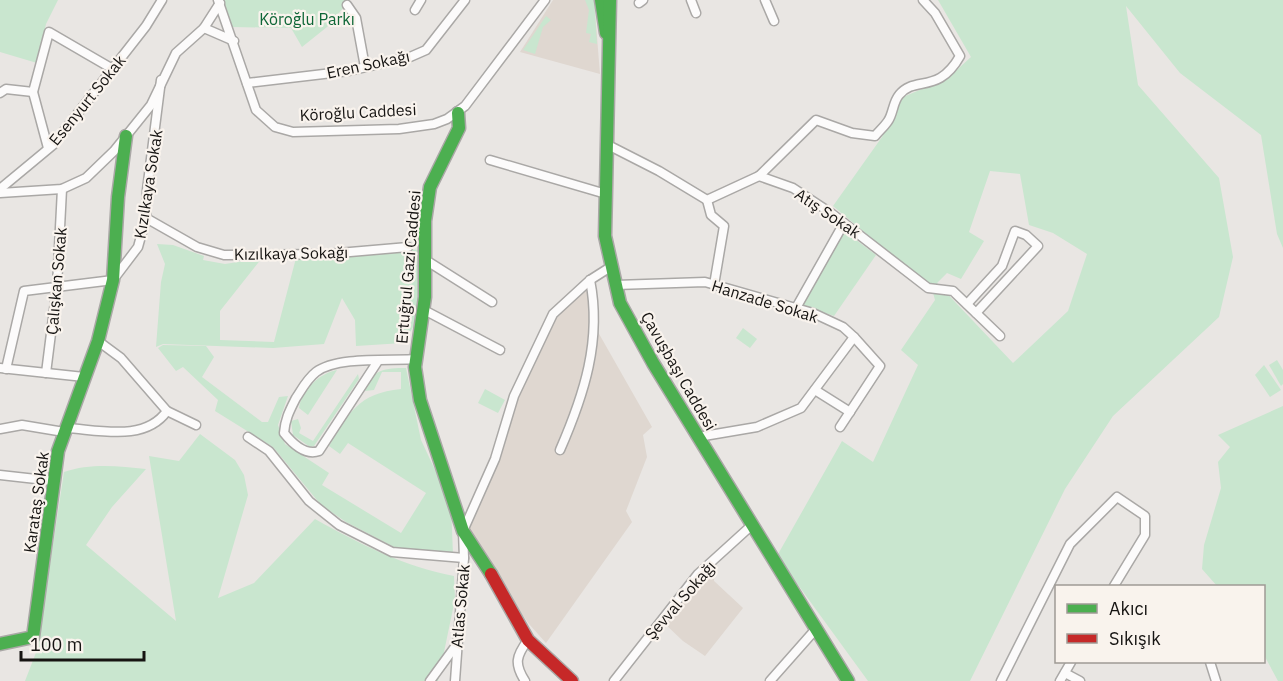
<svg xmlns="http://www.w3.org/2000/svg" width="1283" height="681" font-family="'IBM Plex Sans',sans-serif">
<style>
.built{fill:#dfd7d0}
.green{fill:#c9e6cf;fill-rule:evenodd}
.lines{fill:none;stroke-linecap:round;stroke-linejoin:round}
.street-casing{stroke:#aaa8a6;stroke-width:11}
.fast-casing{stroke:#aaa8a6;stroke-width:15}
.jam-casing{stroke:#aaa8a6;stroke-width:15}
.street{stroke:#fcfbfb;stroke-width:8}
.fast{stroke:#4caf50;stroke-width:12}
.jam{stroke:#c62828;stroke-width:12}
.labels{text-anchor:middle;stroke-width:4.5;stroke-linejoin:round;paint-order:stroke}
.park-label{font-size:16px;fill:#0e6637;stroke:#f9f3ed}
.street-label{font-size:16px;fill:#161412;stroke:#f9f3ed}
</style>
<rect width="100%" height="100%" fill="#e9e6e3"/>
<g class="built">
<path d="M553,0h41l6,74 -80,-22z"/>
<path d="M590,280l4,45 58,102 -9,8 4,22 -21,54 6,11 -86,121 -17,-19 -66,-93 32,-72 19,-63 39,-82z"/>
<path d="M707,569l7,7v5l29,27 -38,48 -22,-15 -20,-19z"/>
</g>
<g class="green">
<path d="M0,0h58l-12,24 -9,39 -37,-11z"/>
<path d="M221,0h129l-23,27 -25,20 -11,-19 -59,-1z"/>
<path d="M585,0h9l3,44 -8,-2 2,-8 -5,-1 3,-23z"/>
<path d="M938,0h345v248l-6,-14 -16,-99 -81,-62 -54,-67 12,79 81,93 14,79 -14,60 -106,99 -48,73 -95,192h-102l-91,-125 65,-115 31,21 45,-97 -17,-15 34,-50 -3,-11 -99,-83 49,-69 21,-40 45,-19 23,-21zM990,171l30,3 9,51 24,8 34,21 -19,57 -55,52 -76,-80 10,-10 14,6 23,-38 -15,-9z"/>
<path d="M546,16l5,4 -8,7 -8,27 -12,-4z"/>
<path d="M847,233l29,22 -42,61 -30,-10 -2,-2 41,-70z"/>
<path d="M157,244l16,1 31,11 -1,4 22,4 37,-6 -42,53v29l54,2 22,-84 94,-9 34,1v60l-21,33 -47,3 -1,-26 -13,-22 -18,46 -51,4 -110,-4 -7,3 5,-65 4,-18z"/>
<path d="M743,328l14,11 -7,9 -14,-10z"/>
<path d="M163,345l43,1 8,11 -12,20 60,45h6l11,-25 9,-1 -10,29 7,19 44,29 -7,12 79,48 25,-40 -78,-50 -8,11 -11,-8c19,-33 30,-53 72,-57v-17h-19l-8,18 -9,1c6,-22 21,-23 41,-23l15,72 30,64 2,51 -57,-7 -50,-26 -25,-17 -48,-58 -58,-36 3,-11 -35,-33 -7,4 -18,-23z"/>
<path d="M1277,360l6,10v14l-2,2 -12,-21z"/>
<path d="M1264,365l17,25 -11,7 -15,-22z"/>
<path d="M337,370l-29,45 -9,-7c2,-18 21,-35 38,-38z"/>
<path d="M358,374l1,5 -45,67 -4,1 -17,-12 -2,-14 7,-2 3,9 -2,5 14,8z"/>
<path d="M485,389l20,11 -7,13 -20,-10z"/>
<path d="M1283,406v275h-5l-14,-26v-69h-47l-15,-17 2,-24 17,-57 -3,-26 12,-15 -12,-12z"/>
<path d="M200,434l35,26 9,15 4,20 -30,103 36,-15 61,-64c45,25 88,47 139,57l1,23 -17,82h-413l12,-31 27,-178c26,-9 55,-6 82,-3l-34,38 -26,38 90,76 -27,-165 30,5z"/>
</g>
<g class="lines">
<g class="street-casing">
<g id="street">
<path d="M218,0l38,110 19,17 18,5 106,-3 35,-5 13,-5 18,-13 80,-106"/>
<path d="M691,0l5,13"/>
<path d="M765,0l9,21"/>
<path d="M639,3l4,-3"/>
<path d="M347,5l9,13 9,49"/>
<path d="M415,10l6,-10"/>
<path d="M204,28l16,-25"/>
<path d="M247,83l102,-12 61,-14 16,-7 39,-50"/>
<path d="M0,93l6,-4 27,3"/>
<path d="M606,144l53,27 48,29 52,-24 34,12 38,25 97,75 25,3 47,45"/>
<path d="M48,148l-15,-56 16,-60 62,36"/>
<path d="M490,160l116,34"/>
<path d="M759,176l57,-56 36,13 23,3c4,-5 9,-9 13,-15 5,-7 5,-19 11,-26 16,-20 39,0 61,-39l-25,-43 -12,-13"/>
<path d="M0,189l53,-44 93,-119 16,-26"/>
<path d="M0,193l62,-4 24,-11 28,-27 37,-46 25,-52 28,-25 30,13"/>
<path d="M707,200l4,15 13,11 -10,59"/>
<path d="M146,218l51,29 27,8 103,-1 81,-7"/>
<path d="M424,259l68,43"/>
<path d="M616,285l89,-3 108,31 30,14 11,10 -53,71 -44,19 -59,10"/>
<path d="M967,304l35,-38 13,-35 11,4 12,11 -62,67"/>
<path d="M796,308l48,-85"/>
<path d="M424,310l76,40"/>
<path d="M378,361l-59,90c-14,5 -27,-8 -35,-18 1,-14 6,-23 12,-35 6,-9 11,-19 20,-26 21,-16 74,-11 101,-13"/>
<path d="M0,368l84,9"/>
<path d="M6,369l18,-78 89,-11 25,-33 8,-29 1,-28 14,-110"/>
<path d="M46,373l11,-87 5,-97"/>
<path d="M815,390l35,22"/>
<path d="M167,411l29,14"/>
<path d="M840,427l40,-61 -26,-29"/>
<path d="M66,428c34,2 79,14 101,-17l-46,-53 -23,-17"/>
<path d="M0,429l22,-4 42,7"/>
<path d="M248,437l21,14 40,50 30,24 53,27 72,6"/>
<path d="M560,450c24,-55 42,-110 30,-170"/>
<path d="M0,475l54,6"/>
<path d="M1210,662l6,19"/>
<path d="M1065,673l15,8"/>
<path d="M430,681l27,-37"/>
<path d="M455,681l9,-123 -1,-27 32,-72 19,-63 39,-82 37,-34 22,-14"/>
<path d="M525,681c-11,-17 -9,-25 3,-41"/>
<path d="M614,681l84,-107 54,-49"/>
<path d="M770,681l45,-51"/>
<path d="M1001,681l69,-137 47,-47 28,19v19l-31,51"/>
<path d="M1060,681l11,-19"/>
</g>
</g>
<g class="fast-casing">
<g id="fast">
<path d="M601,0l5,33"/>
<path d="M610,0l-5,236 15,67 33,60 195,318"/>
<path d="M458,113l1,15 -29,59 -5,34v76l-10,70 5,33 43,131 28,43"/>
<path d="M0,644l33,-7 25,-186 40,-110 15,-61 5,-83 8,-61"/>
</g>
</g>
<g class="jam-casing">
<path id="jam" d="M491,574l37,66 44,41"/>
</g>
<use href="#street" class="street"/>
<use href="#fast" class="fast"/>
<use href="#jam" class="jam"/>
</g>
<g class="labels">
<g class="park-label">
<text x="307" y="25">Köroğlu Parkı</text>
</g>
<g class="street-label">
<text transform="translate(368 64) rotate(-12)" y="6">Eren Sokağı</text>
<text transform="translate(87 100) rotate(-51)" y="6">Esenyurt Sokak</text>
<text transform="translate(358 112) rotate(-3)" y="6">Köroğlu Caddesi</text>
<text transform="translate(148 184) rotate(-81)" y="6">Kızılkaya Sokak</text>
<text transform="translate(828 213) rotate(34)" y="6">Atış Sokak</text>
<text transform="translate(291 253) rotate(-1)" y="6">Kızılkaya Sokağı</text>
<text transform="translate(408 267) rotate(-85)" y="6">Ertuğrul Gazi Caddesi</text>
<text transform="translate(56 281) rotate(-85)" y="6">Çalışkan Sokak</text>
<text transform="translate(765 301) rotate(17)" y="6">Hanzade Sokak</text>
<text transform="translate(679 371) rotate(60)" y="6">Çavuşbaşı Caddesi</text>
<text transform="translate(36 502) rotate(-82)" y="6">Karataş Sokak</text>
<text transform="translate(680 600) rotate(-49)" y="6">Şevval Sokağı</text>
<text transform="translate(460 606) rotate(-85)" y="6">Atlas Sokak</text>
</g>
</g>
<rect x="1055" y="585" width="210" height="78" fill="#f9f3ed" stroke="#9e9a95" stroke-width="1.5"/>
<rect x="1067" y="604" width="30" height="9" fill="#4caf50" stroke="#9e9a95" stroke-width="1.5"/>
<text x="1109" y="615" font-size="18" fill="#161412">Akıcı</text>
<rect x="1067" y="634" width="30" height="9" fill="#c62828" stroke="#9e9a95" stroke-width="1.5"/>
<text x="1109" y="645" font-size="18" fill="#161412">Sıkışık</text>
<path d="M21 651v9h123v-9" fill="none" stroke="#161412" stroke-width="3"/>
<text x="30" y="651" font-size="18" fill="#161412" stroke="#f9f3ed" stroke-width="4.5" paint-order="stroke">100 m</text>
</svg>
